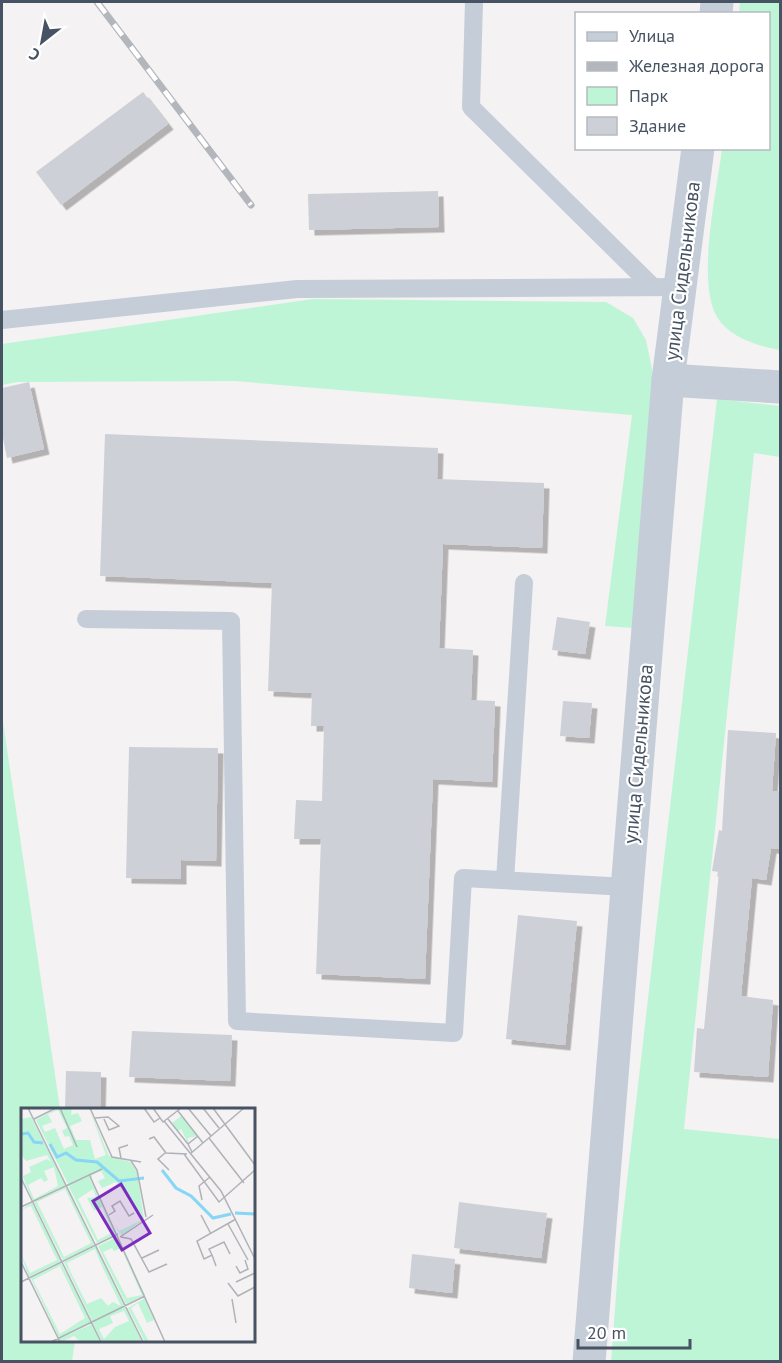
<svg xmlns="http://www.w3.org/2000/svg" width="782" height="1363" font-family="'PT Sans',sans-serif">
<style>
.green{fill:#bef5d7}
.building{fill:#ced0d8;filter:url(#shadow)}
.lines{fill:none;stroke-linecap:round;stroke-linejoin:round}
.service{stroke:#c5cdd8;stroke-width:18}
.minor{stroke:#c5cdd8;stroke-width:33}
.rail-casing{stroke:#b3b6bd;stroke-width:7}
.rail{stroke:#fff;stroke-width:4.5;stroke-dasharray:14;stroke-linecap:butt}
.labels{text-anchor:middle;stroke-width:4.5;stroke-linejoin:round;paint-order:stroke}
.street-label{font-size:20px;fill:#475362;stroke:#fff}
.inset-river{fill:none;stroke:#87d6f6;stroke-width:3}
.inset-road{fill:none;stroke:#afb2b8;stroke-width:1.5}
.view{fill:#7b2cbf;fill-opacity:0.15;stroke:#7b2cbf;stroke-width:3}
.inset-edge{fill:none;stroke:#475362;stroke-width:3}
</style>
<defs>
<filter id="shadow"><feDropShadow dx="5.5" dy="5.5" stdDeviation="0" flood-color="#0004"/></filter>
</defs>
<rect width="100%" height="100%" fill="#f4f2f2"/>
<g class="green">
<path d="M740,2h40v348c-22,-4 -50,-12 -63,-33 -21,-36 0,-127 5,-168l46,-1v-134l-29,-1z"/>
<path d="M313,299l293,3 27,16 13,22 9,44 -21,244 -29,-2 27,-211 -397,-34 -218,1 -15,3v-41z"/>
<path d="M717,399l63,7v51l-26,-4 -70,676 96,10v222l-169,1 9,-120z"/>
<path d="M2,715l58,394 -38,1v230l53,1 -3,20h-70z"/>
</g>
<g class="building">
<path d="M143,92l25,32 -107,81 -25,-33z"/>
<path d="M438,191l1,36 -130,3 -1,-36z"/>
<path d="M29,382l15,67 -37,9 -5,-25v-45z"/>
<path d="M105,434l333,14 -1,31 107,4 -2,65 -99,-4 -4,104 34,2 -2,50 24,1 -3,81 -59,-3 -8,200 -109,-5 5,-135h-27l2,-39 26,1 2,-75h-13l1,-33 -44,-2 4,-108 -172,-7z"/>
<path d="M557,617l33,5 -5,32 -33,-4z"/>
<path d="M563,701l29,2 -3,35 -29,-2z"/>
<path d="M728,730l48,3 -4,58h8v58l-9,-1 -5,32 -14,-2 -11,118 32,4 -5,77 -74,-5 3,-44 7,1 15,-157 -7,-1 7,-41 3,1z"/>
<path d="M129,747l89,1 -2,113 -35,-1v19l-55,-1z"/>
<path d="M518,915l59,6 -12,124 -59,-6z"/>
<path d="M132,1031l100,4 -2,46 -101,-4z"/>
<path d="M66,1071l35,1 -1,38 -35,-1z"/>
<path d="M459,1202l88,11 -6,45 -87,-10z"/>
<path d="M412,1254l43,5 -3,34 -43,-5z"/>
</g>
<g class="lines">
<g class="service">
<path d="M474,2l-3,105 182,180"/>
<path d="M2,320l295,-31 383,-2"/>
<path d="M86,619l145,2 6,400 217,12 9,-155 164,9"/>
<path d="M505,880l19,-297"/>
</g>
<g class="minor">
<path d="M716,14l1,-12"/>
<path d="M668,380l112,7"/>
<path d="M589,1362l79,-982 30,-232"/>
</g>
<g class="rail-casing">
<path id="rail" d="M97,2l154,203"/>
</g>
<use href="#rail" class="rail"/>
</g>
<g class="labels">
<g class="street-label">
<text transform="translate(682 271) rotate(-83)" y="7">улица Сидельникова</text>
<text transform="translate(638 754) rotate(-85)" y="7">улица Сидельникова</text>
</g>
</g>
<g transform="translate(21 1108)">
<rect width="234" height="234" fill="#f4f2f2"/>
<path d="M37,0h14l-1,7 7,-2 4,8 -12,5 6,14h14l5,19 11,-4 -17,-47 20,48 21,6 7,10 7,47 -22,16 -3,-2 -5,-9 5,7 23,-11 -1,-6 -25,-32 -14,6 -4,-7 7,-3 -4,-7 -9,4v4l-2,-5 -22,10 -32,-64zM37,2l9,18 -5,3 3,6 4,-1 4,9 -9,4 -9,-21 -10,4 -3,-6 10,-4 -4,-8zM160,8l16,20 -9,2v5l-7,-14 -3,2 -6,-8zM10,9l35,68 -33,16 -12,-29 2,4 8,-4 -2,-5 18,-8 4,3 -4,-7 -21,6 -5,-7v-35zM33,59l4,19 -24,13 -6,-14 13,-7 3,4 4,-2 -4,-9zM68,68l27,58 -19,9 -29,-58zM72,81l3,8 -9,1 7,13 8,-4 11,25 -15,8 -20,-41zM46,79l27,58 -31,15 -29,-58zM44,81l26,54 -27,14 -27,-55zM11,95l29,58 -32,16 -8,-23 9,19 27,-13 -26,-54 -10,4zM96,129l28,58 -19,9 -28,-58zM91,140l2,3 7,-3 21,47 -15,3 -24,-46zM75,138l29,61 17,35h-40l-38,-80zM74,141l6,15 20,42 -8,-4 -5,4 -7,-8 -14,6 -16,-31 -4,-10zM103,203l5,10 -14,6 -11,12 -5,-10 14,-6 -3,-7zM40,155l30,59 -32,16 -28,-60zM39,158l25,52 -25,16 -27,-54zM124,190l9,22 -7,3 -9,-20 -7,5 18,34h-4l-17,-34zM71,216l8,18h-19l-7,-6 -13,6 -2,-3z" fill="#bef5d7" fill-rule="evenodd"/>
<path class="inset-river" d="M0,26l7,-1 6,9 9,1M29,36l7,13 9,-4 10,7 21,2 22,19 25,-3M141,62l14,18 15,8 22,22 18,-4M214,105l20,1"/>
<path class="inset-road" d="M7,0l115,234M39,0l17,39M69,0l22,49 29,5M123,0l10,14 6,-4M132,0l10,14 18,-14M167,0l23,28M182,0l16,20M192,0l42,57M157,3l25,32M74,10l13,-1 11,9 -10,4 -5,-11M13,11l22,-11M147,11l20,25M143,13l57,70 34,68M188,30l35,45M128,31l5,-2 12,16 21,1M171,44l-4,-8 10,-8M144,45l-7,6 11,11M163,46l35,48 36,-32M169,46l54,-46M100,50l-2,-10 9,-3M110,53l6,9 9,47M68,66l76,168M0,70l80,164M181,92l-3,-14 11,-9M0,99l81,-38M88,107l6,-4 -3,-5 8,-5 9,15 5,-3M180,107l10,19M207,116l20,36M99,129l33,-22M100,129l10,2 18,33 18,-8M191,147l-3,-6 15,-7 6,12M121,150l17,-8M0,154l39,80M195,158l-4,-11 -8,4 -7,-18 39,-22M215,158l4,7 8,-4 -3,-9M0,174l97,-48M215,174l19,-9M207,175l10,13 17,-9M211,191l4,24M30,234l94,-46"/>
<path class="view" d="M100,76l29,49 -28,17 -29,-49z"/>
<rect width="234" height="234" class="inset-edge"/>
</g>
<rect width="782" height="1363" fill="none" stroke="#475362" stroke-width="6"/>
<rect x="575" y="12" width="195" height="138" fill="#ffffff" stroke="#b5bac0" stroke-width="1.5"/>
<rect x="587" y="32" width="30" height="9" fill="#c5cdd8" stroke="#b5bac0" stroke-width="1.5"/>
<text x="629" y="42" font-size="18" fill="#475362">Улица</text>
<rect x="587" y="62" width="30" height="9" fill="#b3b6bd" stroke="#b5bac0" stroke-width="1.5"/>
<text x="629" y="72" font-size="18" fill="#475362">Железная дорога</text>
<rect x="587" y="87" width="30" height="18" fill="#bef5d7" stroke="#b5bac0" stroke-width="1.5"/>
<text x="629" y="102" font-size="18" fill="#475362">Парк</text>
<rect x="587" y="117" width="30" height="18" fill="#ced0d8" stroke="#b5bac0" stroke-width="1.5"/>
<text x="629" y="132" font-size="18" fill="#475362">Здание</text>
<g transform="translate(42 42) rotate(211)" stroke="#ffffff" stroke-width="4.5" paint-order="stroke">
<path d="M0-4.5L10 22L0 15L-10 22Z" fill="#475362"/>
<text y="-9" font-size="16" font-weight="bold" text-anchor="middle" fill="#475362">С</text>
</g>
<path d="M578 1339v9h112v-9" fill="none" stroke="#475362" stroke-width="3"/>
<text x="587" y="1339" font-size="18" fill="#475362" stroke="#ffffff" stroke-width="4.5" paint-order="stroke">20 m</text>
</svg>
